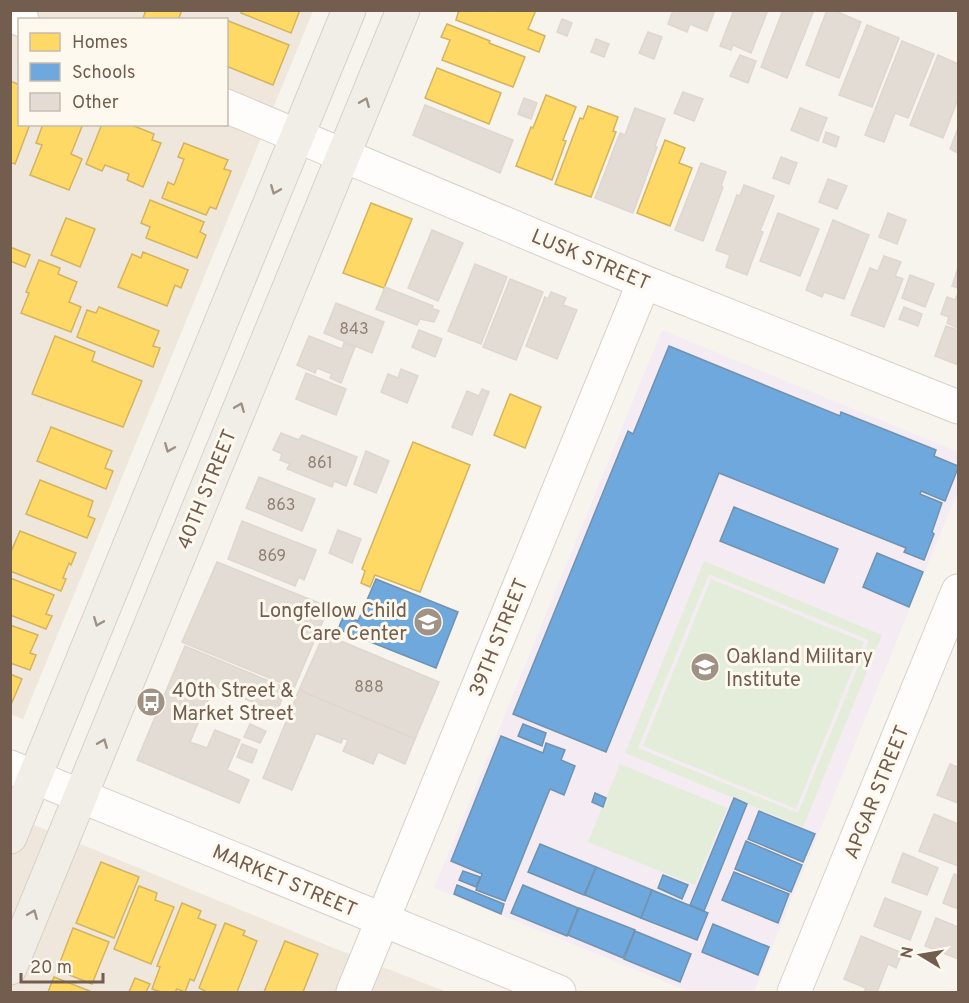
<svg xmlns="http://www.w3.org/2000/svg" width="969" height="1003" font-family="Overpass,sans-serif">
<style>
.residential{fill:#efe7db;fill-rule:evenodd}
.education{fill:#f4ecf2}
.pitch{fill:#e3edd9;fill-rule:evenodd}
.homes{fill:#ffd966;stroke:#d5b45f;stroke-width:1.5}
.schools{fill:#6fa8dc;stroke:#7092b1;stroke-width:1.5}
.building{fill:#e3dcd4;stroke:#dfd7cf;stroke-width:1.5}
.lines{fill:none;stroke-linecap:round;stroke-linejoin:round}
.minor-casing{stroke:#d6d1cb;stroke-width:35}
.major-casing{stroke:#d8d1cb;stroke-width:35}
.minor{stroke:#fefdfc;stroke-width:33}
.major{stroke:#f1eee7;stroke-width:33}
.oneway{stroke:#9f9084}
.labels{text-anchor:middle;stroke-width:6;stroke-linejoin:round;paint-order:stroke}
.number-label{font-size:16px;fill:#917f72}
.street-label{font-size:20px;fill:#735d4e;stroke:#fef9ef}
.poi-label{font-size:20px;fill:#735d4e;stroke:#fef9ef;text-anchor:start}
</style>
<rect width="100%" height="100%" fill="#f7f4ed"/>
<g class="residential">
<path d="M10,11h303l-290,708 -13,-5zM20,20h206v104h-206z"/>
<path d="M10,815l321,132 116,45h-436z"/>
</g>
<path class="education" d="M662,330l296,122v38l-204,502h-64l-256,-104z"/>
<g class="pitch">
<path d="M704,561l178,74 -79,192 -178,-74zM709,574l160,66 -71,173 -160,-65z"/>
<path d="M711,579l153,63 -68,167 -153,-63z"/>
<path d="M620,764l107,44 -32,77 -107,-43z"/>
</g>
<g class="homes">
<path d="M146,10h36l-4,10h-30l-5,-2z"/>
<path d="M242,10h58l-9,23 -50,-20z"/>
<path d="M459,10h77l-8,19 17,7 -6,16 -83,-32z"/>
<path d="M226,20l63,25 -16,40 -47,-19z"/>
<path d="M447,24l43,17 -1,2 36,14 -12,30 -71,-27 8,-20 -9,-3z"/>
<path d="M437,68l64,25 -12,31 -64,-26z"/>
<path d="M10,81l10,4v39h10l-15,40 -5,-2z"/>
<path d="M546,95l30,12 -13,33 3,1 -14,39 -36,-14 15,-39 2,1z"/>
<path d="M588,106l30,11 -5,14 3,1 -25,65 -36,-13 25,-66 3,1z"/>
<path d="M43,124h40l-12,30 11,5 -13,31 -39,-15 12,-30 -6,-2z"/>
<path d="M102,124h27l25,10 -2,6 9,3 -18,44 -16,-7 2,-6 -24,-9 -3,6 -16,-7z"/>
<path d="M665,140l20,8 -6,15 13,5 -22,58 -33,-13z"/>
<path d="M184,143l44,17 -4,9 7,2 -15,38 -6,-2 -4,8 -44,-17 6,-16 6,3 10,-26 -6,-2z"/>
<path d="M150,200l54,22 -4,10 6,3 -9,23 -51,-20 4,-11 -9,-4z"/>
<path d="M371,203l41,16 -28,69 -41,-15z"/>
<path d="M66,218l29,11 -15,38 -29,-12z"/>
<path d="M10,247l20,8 -5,12 -15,-6z"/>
<path d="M143,252l45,18 -7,18 -6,-3 -8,21 -49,-19 14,-33 9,4z"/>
<path d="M39,260l21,8 -2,6 19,8 -8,20 12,5 -10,25 -50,-19 8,-20 -3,-1z"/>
<path d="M99,307l60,24 -6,15 7,2 -7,19 -76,-30 10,-27 9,3z"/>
<path d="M55,336l40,16 -3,9 50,20 -19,46 -91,-33z"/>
<path d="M510,394l31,13 -16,41 -31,-13z"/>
<path d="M51,427l61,24 -7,17 8,3 -7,18 -69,-28z"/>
<path d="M413,442l57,23 -50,127 -45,-17 -5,12 -9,-4 4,-12 -3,-2z"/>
<path d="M40,480l53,21 -5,15 7,3 -8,19 -61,-24z"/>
<path d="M20,531l56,22 -5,12 -2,-2 -6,15 3,1 -5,12 -51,-20v-17z"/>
<path d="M10,578l44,17 -8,19 6,2 -6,13 -36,-14z"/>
<path d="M10,625l28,10 -8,18 6,2 -6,15 -20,-7z"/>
<path d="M10,674l12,5 -12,28z"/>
<path d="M101,862l38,15 -25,61 -38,-15z"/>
<path d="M139,886l18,7 -2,7 19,7 -23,57 -37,-15z"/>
<path d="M182,903l19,8 -3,7 18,7 -22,56 -4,-2 -5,13 -8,-3 -2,3h-14l-9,-3 8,-22 -3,-1z"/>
<path d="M225,923l20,8 -2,4 14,6 -20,51h-30l-8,-4z"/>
<path d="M73,928l36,14 -17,42 -35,-14z"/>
<path d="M285,941l33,13 -15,38h-39z"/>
<path d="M54,977l38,15h-44z"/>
<path d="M135,978l15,6 -4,8h-17z"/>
</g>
<g class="schools">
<path d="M669,346l171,70 1,-4 95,38 -2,6 24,10v2l-13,33 -24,-10 -1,3 22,9 -10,29 2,2 -10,26 -20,-8 2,-4 -187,-75 -113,279 -93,-38 115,-283 5,3z"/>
<path d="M734,507l104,42 -14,34 -104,-42z"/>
<path d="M877,553l46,19 -14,35 -46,-20z"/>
<path d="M376,579l82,33 -22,56 -98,-39 6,-14 14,6z"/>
<path d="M523,724l23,9 -4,13 -24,-10z"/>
<path d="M501,736l42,17 3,-10 19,7 -4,10 14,6 -11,29 -14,-6 -45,112 -29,-11 6,-16 -31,-13z"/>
<path d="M595,793l11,5 -3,9 -11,-5z"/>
<path d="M734,798l13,6 -43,107 -14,-6z"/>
<path d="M759,811l56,23 -12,28 -55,-23z"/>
<path d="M746,841l56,24 -11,27 -56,-23z"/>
<path d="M540,844l56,23 -12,28 -56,-23z"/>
<path d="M596,867l56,23 -11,28 -56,-23z"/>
<path d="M463,871l17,6 -4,10 -17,-7z"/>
<path d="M734,872l55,22 -11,29 -56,-23z"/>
<path d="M663,875l25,10 -6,14 -24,-11z"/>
<path d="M457,885l47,19 -3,10 -47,-20z"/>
<path d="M523,885l55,23 -11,28 -56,-23z"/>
<path d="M652,890l56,23 -11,27 -56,-22z"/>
<path d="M579,908l56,22 -12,28 -55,-23z"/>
<path d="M713,924l56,23 -11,28 -56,-23z"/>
<path d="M635,931l56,23 -11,28 -56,-23z"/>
</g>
<g class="building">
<path d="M673,10h42l-8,21 -17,-7 -3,8 -19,-8z"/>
<path d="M734,10h34l-17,43 -18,-8 -2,5 -11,-4z"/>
<path d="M783,10h31l-27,68 -26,-11z"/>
<path d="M827,10h6l28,12 -22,56 -33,-13z"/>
<path d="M562,19l10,4 -5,13 -10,-4z"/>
<path d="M867,25l32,13 -27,69 -33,-12z"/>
<path d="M648,32l14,5 -8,22 -15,-6z"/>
<path d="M596,39l13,5 -5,13 -13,-5z"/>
<path d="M902,41l32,13 -26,64 -13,-5 -11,29 -19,-7z"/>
<path d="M740,55l16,6 -8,22 -18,-7z"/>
<path d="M938,55l20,9v35l-15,39 -33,-13z"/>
<path d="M683,92l20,7 -9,22 -20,-8z"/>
<path d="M524,98l13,5 -6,16 -13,-5z"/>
<path d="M425,105l88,35 -13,33 -87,-38z"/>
<path d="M635,108l30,11 -10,27 2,1 -24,66 -38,-15 25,-65 5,2z"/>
<path d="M800,108l27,10 -9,23 -27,-11z"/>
<path d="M958,128v25l-8,-4z"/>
<path d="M826,132l13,5 -3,10 -13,-5z"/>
<path d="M781,157l16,6 -8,21 -16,-6z"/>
<path d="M701,163l25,9 -5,14 2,1 -20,54 -28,-11z"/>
<path d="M828,179l19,7 -10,23 -18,-7z"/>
<path d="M744,185l30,11 -14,35 3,1 -16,43 -21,-8 4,-12 -14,-5 21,-55 3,1z"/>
<path d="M778,213l41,16 -19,47 -40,-15z"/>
<path d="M888,213l18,7 -9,24 -18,-7z"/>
<path d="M833,220l36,15 -25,64 -20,-7 -2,5 -16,-7z"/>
<path d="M432,230l31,13 -25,58 -30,-13z"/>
<path d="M884,256l17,6 -6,14 8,3 -19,48 -33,-12 19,-47 8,3z"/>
<path d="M475,264l32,13 -26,67 -33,-13z"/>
<path d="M958,268v20l-6,-2z"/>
<path d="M910,275l24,9 -9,23 -23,-9z"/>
<path d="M510,279l33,13 -27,68 -33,-13z"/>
<path d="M385,287l48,19 -1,2 7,3 -5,11 -14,-3 -3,6 -41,-16z"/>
<path d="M551,292l15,6 -3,7 14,5 -20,49 -31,-13 19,-49 3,2z"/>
<path d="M958,293v35l-11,-5 2,-6 -8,-3 6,-17 8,3z"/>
<path d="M336,303l48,19 -12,31 -48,-20z"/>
<path d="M904,307l18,7 -4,12 -19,-7z"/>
<path d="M946,326l12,4v35l-23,-9z"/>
<path d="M419,330l23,9 -7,18 -23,-10z"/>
<path d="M309,336l33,13 2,-6 11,4 -14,36 -11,-5 2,-4 -15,-6 -2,5 -18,-8z"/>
<path d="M401,369l17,7 -11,27 -26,-11 7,-18 10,4z"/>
<path d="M306,373l40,16 -10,26 -40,-16z"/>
<path d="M482,389l7,3 -17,43 -20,-8 15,-36 12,5z"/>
<path d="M281,433l18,7 3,-5 55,22 -11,29 -12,-5 -2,6 -45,-18 3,-5 -10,-4 2,-6 -9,-4z"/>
<path d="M366,451l23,10 -13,32 -22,-9z"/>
<path d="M259,477l56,22 -13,32 -56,-23z"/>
<path d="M242,521l74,29 -12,30 -5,-3 -4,9 -67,-27z"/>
<path d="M338,530l23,9 -9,24 -23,-10z"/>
<path d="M217,562l112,45 -35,81 -112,-46z"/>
<path d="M324,634l115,48 -24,57 -116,-49z"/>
<path d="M185,646l101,42 -9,24 -63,-26 -24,56 17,6 8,-18 25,10 -13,30 22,10 -10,23 -102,-43z"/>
<path d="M299,690l116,49 -10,25 -27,-12 -5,12 -30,-13 5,-11 -5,-2 -2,5 -25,-10 -24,57 -29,-12z"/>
<path d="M250,724l16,7 -6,12 -16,-6z"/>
<path d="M242,744l15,6 -5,13 -15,-6z"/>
<path d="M950,764l8,3v36l-21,-8z"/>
<path d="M934,814l24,10v42l-39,-15z"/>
<path d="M903,853l35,15 -11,27 -35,-13z"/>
<path d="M954,874l4,2v33l-15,-6z"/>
<path d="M885,898l36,14 -11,28 -36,-14z"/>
<path d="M936,918l22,9v32l-33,-13z"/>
<path d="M861,936l41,17 -6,15 -8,-4 -11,28h-13l2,-4 -22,-9z"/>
</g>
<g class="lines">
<g class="minor-casing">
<g id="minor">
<path d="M10,15l12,5"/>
<path d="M226,106l418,176 314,125"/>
<path d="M10,767l549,225"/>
<path d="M353,992l291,-710"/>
<path d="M794,992l164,-401"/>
</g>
</g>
<g class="major-casing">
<g id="major">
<path d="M10,837l339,-827"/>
<path d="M10,968l393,-958"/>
</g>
</g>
<use href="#minor" class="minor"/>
<use href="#major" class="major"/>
</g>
<defs><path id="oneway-chevron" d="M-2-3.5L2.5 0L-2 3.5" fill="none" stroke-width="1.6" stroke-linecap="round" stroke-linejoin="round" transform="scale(1.5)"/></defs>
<g class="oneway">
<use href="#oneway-chevron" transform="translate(365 102) rotate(-68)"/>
<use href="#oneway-chevron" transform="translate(275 190) rotate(112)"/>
<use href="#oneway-chevron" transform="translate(240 407) rotate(-68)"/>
<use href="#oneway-chevron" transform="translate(169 448) rotate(112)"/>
<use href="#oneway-chevron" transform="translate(98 622) rotate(112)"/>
<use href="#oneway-chevron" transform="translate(103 743) rotate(-68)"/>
<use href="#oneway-chevron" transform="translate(33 914) rotate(-68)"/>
</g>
<defs>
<g id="school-disc" transform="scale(1.5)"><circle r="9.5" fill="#a19286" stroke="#fef9ef"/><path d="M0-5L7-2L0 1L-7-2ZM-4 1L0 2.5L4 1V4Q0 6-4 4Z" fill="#fff"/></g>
<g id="bus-disc" transform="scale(1.5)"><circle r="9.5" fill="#a19286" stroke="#fef9ef"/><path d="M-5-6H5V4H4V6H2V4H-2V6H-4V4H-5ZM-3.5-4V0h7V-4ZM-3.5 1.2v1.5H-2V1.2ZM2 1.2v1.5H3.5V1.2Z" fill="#fff"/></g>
</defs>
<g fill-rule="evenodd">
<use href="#school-disc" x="428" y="622"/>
<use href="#school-disc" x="705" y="667"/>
<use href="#bus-disc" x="151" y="702"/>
</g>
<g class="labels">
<g class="number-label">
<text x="354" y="334">843</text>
<text x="320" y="468">861</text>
<text x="281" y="510">863</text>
<text x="272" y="561">869</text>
<text x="369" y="692">888</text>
</g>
<g class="street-label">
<text transform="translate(591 259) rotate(23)" y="7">LUSK STREET</text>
<text transform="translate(206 489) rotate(-68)" y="7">40TH STREET</text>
<text transform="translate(498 637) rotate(-68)" y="7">39TH STREET</text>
<text transform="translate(876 792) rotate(-68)" y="7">APGAR STREET</text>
<text transform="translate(285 880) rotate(23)" y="7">MARKET STREET</text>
</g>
<g class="poi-label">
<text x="407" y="617" text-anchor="end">Longfellow Child<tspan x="407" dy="23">Care Center</tspan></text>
<text x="726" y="663">Oakland Military<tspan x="726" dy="23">Institute</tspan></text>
<text x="172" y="697">40th Street &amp;<tspan x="172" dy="23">Market Street</tspan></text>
</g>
</g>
<rect width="969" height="1003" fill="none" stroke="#735d4e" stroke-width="24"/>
<rect x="18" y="18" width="210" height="108" fill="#fef9ef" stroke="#c6bbaf" stroke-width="1.5"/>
<rect x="30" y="33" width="30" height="18" fill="#ffd966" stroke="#c6bbaf" stroke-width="1.5"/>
<text x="72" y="48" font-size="18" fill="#735d4e">Homes</text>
<rect x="30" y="63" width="30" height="18" fill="#6fa8dc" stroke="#c6bbaf" stroke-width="1.5"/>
<text x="72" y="78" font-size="18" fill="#735d4e">Schools</text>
<rect x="30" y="93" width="30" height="18" fill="#e3dcd4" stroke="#c6bbaf" stroke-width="1.5"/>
<text x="72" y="108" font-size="18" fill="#735d4e">Other</text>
<g transform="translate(921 955) rotate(281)" stroke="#fef9ef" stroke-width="4.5" paint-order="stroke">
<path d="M0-4.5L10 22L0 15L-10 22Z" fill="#735d4e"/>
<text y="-9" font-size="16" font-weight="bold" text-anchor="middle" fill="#735d4e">N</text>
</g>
<path d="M21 973v9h82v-9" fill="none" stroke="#735d4e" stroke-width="3"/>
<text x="30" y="973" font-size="18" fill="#735d4e" stroke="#fef9ef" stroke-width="4.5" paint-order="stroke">20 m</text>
</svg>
